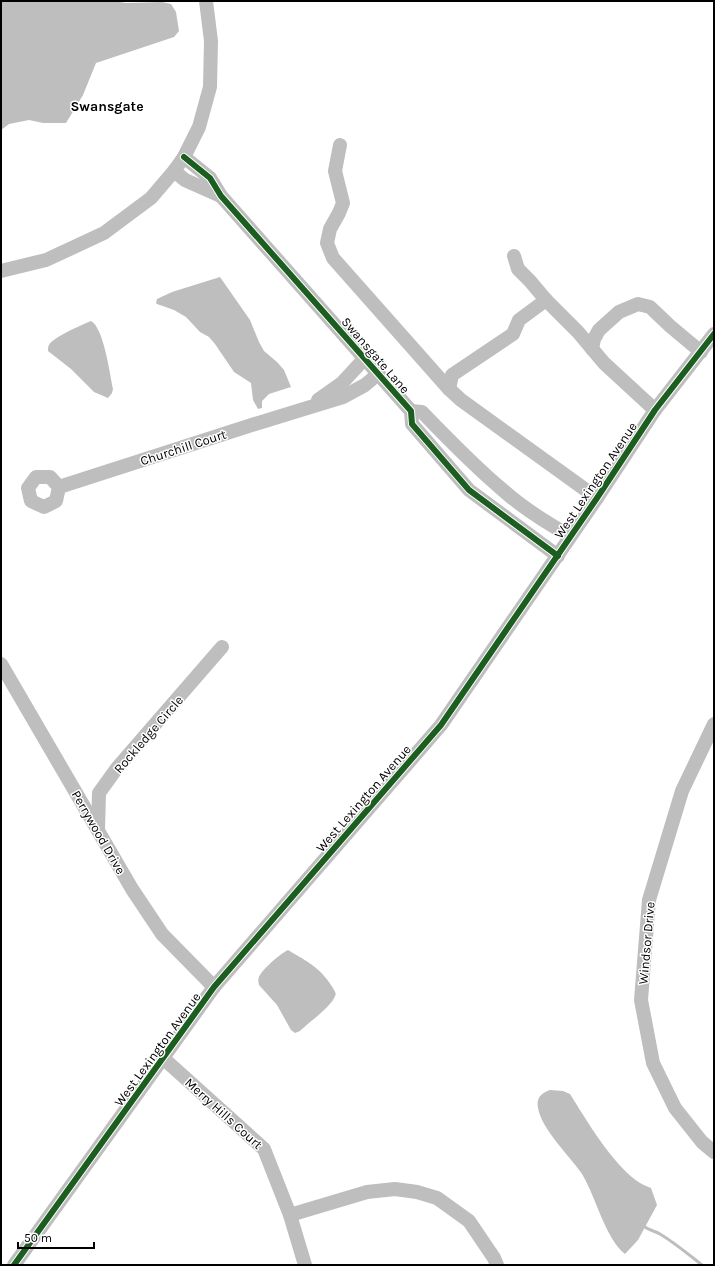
<svg xmlns="http://www.w3.org/2000/svg" width="715" height="1266" font-family="Karla,sans-serif">
<style>
.water{fill:#bebebe}
.lines{fill:none;stroke-linecap:round;stroke-linejoin:round}
.stream{stroke:#bebebe;stroke-width:3}
.minor{stroke:#bebebe;stroke-width:14}
.cycleway-casing{stroke:#fff;stroke-width:8}
.cycleway{stroke:#1b5e20;stroke-width:6}
.labels{text-anchor:middle;stroke-width:3;stroke-linejoin:round;paint-order:stroke}
.street-label{font-size:13px;fill:#000;stroke:#fff}
.neighbourhood-label{font-size:14px;font-weight:bold;fill:#000;stroke:#fff}
</style>
<rect width="100%" height="100%" fill="#fff"/>
<g class="water">
<path d="M1,1h113l12,2 36,-1 9,2 5,8 3,19 -5,6 -78,26 -13,32 -17,28h-23l-14,-3 -20,4 -8,6z"/>
<path d="M220,277l30,43 9,22 5,9 13,11 7,8 7,17 -22,7 -7,7v7l-4,1 -5,-9 -2,-17 -17,-11 -19,-28 -6,-7 -9,-5 -14,-15 -12,-7 -17,-6 -1,-1 1,-4 15,-7z"/>
<path d="M91,321c13,7 19,54 22,68l-1,4 -4,5 -14,-6 -23,-23 -23,-18c0,-3 0,-4 1,-6 4,-8 33,-20 42,-24z"/>
<path d="M288,950c20,12 32,17 45,38 1,3 4,5 2,8 -3,10 -27,27 -35,35l-5,2 -4,-3 -14,-25 -18,-20c-1,-4 -1,-7 1,-10 5,-8 20,-21 28,-25z"/>
<path d="M550,1090l13,1 7,3c17,27 41,68 67,87 4,3 9,5 14,7l6,17 -19,35 -13,14c-20,-16 -29,-57 -43,-80 -13,-19 -40,-44 -44,-66 -2,-10 3,-15 12,-18z"/>
</g>
<g class="lines">
<path class="stream" d="M643,1225c4,5 12,6 17,9 15,9 28,20 42,31"/>
<g class="minor">
<path d="M340,145l-5,26 8,32 -4,10 -9,16 -3,14 6,15 116,131 12,11 136,98"/>
<path d="M184,157l26,21 11,18 190,215 1,13 57,66 89,66"/>
<path d="M174,171l11,9 36,16"/>
<path d="M514,256l4,13 12,12 16,19 32,32 26,31 51,47"/>
<path d="M1,271l45,-11 58,-27 47,-35 23,-27 10,-14 15,-30 11,-40 1,-46 -5,-40"/>
<path d="M592,349l2,-10 5,-9 20,-18 19,-8 12,3 20,19 31,26"/>
<path d="M449,389l3,-14 61,-41 6,-14 27,-20"/>
<path d="M318,400l24,-17 23,-25"/>
<path d="M411,411l11,1c26,27 53,55 82,79 20,18 43,32 66,45"/>
<path d="M36,477h14l9,10 -3,14 -12,6 -13,-6 -3,-13z"/>
<path d="M59,487l196,-63 88,-27 22,-12 13,-11"/>
<path d="M1,664l131,225 30,45 52,53"/>
<path d="M714,724l-32,67 -33,109 -8,100 12,63 22,45 27,34 12,10"/>
<path d="M98,830l1,-37 18,-25 105,-121"/>
<path d="M163,1058l101,91 26,66 15,50"/>
<path d="M290,1215l77,-23 28,-3 22,3 20,6 32,23 25,37 3,7"/>
<path d="M14,1265l200,-278 227,-262 156,-227 58,-88 59,-76"/>
</g>
<g class="cycleway-casing">
<g id="cycleway">
<path d="M184,157l26,21 11,18 190,215 1,13 57,66 89,66"/>
<path d="M14,1265l200,-278 227,-262 156,-227 58,-88 59,-76"/>
</g>
</g>
<use href="#cycleway" class="cycleway"/>
</g>
<g class="labels">
<g class="street-label">
<text transform="translate(376 355) rotate(49)" y="5">Swansgate Lane</text>
<text transform="translate(183 447) rotate(-18)" y="5">Churchill Court</text>
<text transform="translate(595 480) rotate(-56)" y="5">West Lexington Avenue</text>
<text transform="translate(148 734) rotate(-49)" y="5">Rockledge Circle</text>
<text transform="translate(363 798) rotate(-49)" y="5">West Lexington Avenue</text>
<text transform="translate(99 832) rotate(60)" y="5">Perrywood Drive</text>
<text transform="translate(646 943) rotate(-85)" y="5">Windsor Drive</text>
<text transform="translate(157 1049) rotate(-54)" y="5">West Lexington Avenue</text>
<text transform="translate(224 1113) rotate(42)" y="5">Merry Hills Court</text>
</g>
<g class="neighbourhood-label">
<text x="107" y="111">Swansgate</text>
</g>
</g>
<rect width="715" height="1266" fill="none" stroke="#000000" stroke-width="4"/>
<path d="M18 1242v6h76v-6" fill="none" stroke="#000000" stroke-width="2"/>
<text x="24" y="1242" font-size="12" fill="#000000" stroke="#ffffff" stroke-width="3" paint-order="stroke">50 m</text>
</svg>
